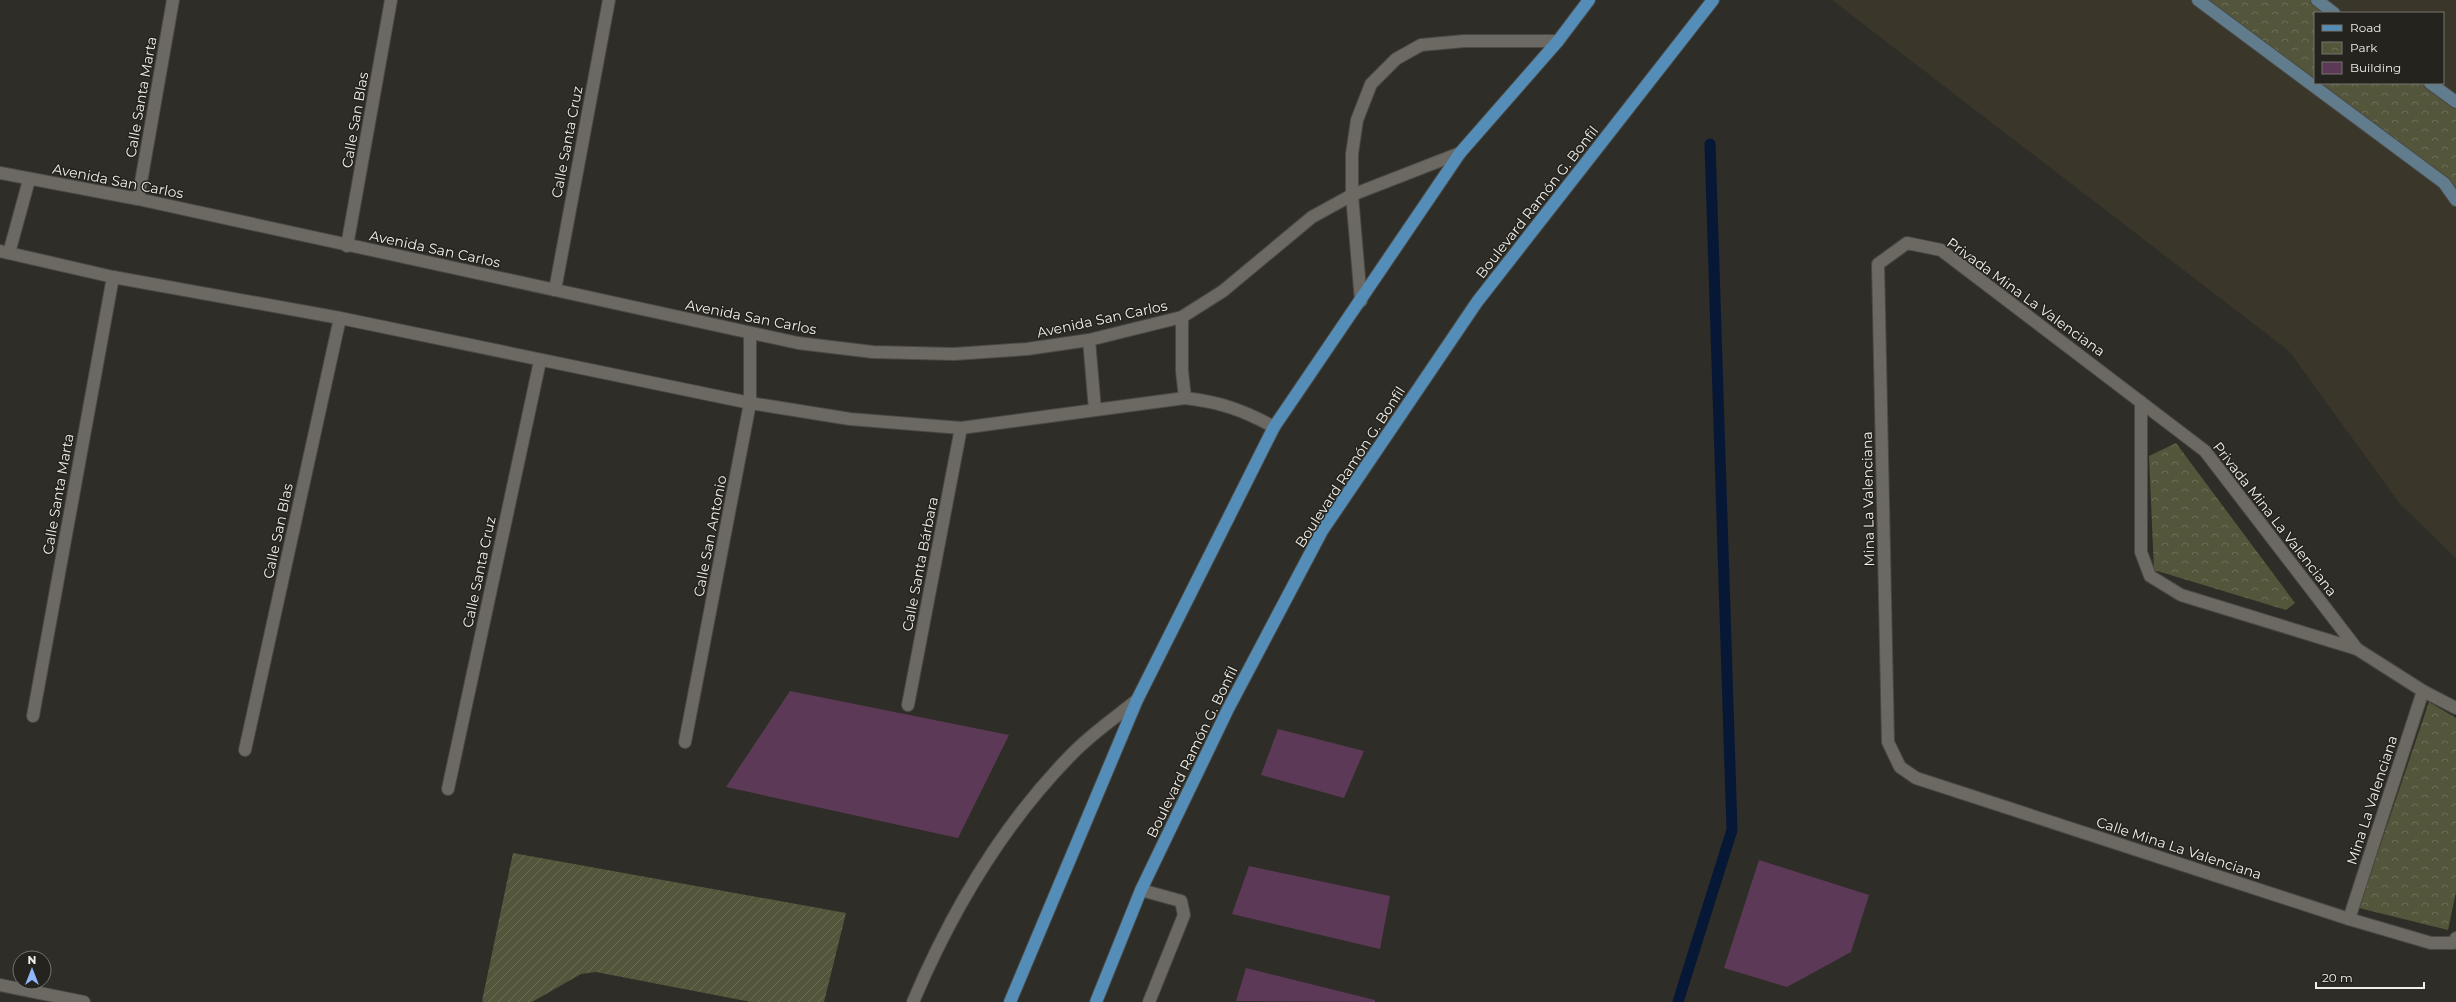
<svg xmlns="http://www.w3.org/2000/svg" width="2456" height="1002" font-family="Montserrat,sans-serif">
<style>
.built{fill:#3a362a}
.park{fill:url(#park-crowns)}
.garden{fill:url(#garden-furrows)}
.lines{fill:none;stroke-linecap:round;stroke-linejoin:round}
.stream{stroke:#071736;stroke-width:11}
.building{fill:#5c3a57}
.lane-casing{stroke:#4b4944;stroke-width:14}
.street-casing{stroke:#4b4944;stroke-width:14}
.secondary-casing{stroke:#4b4944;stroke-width:14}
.primary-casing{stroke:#4b4944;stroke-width:14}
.lane{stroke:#6b6962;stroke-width:12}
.street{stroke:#6b6962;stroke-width:12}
.secondary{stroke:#607c8d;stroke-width:12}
.primary{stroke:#548eb8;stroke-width:12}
.labels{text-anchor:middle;stroke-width:3;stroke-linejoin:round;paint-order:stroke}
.street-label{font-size:14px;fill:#f0efea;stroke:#25231d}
</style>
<defs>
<pattern id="park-crowns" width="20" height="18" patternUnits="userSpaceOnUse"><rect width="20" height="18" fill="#53563a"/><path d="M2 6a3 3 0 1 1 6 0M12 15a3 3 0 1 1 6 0" fill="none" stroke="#6c6f57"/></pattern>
<pattern id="garden-furrows" width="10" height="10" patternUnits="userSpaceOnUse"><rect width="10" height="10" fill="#53563a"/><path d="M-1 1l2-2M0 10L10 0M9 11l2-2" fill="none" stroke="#6c6f57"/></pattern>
</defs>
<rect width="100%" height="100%" fill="#2f2d27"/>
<g class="built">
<path d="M1832,0h366l258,200v358l-56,-54 -111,-153z"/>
<path d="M2317,0h139v102l-26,-19h13v-70h-109z"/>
</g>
<g class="park">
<path d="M2198,0h119l17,13h-19v70h115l26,19v98z"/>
<path d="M2176,443l119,160 -9,7 -132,-40 -5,-114z"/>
<path d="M2429,702l27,16v174l-8,38 -89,-22z"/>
</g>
<path class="garden" d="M513,853l333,60 -22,89h-73l-155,-30 -15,2 -49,28h-48l-2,-1z"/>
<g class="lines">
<path class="stream" d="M1678,1002l54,-172 -22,-686"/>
</g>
<g class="building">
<path d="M790,691l219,44 -51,103 -232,-51z"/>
<path d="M1278,729l86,22 -20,47 -83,-23z"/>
<path d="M1759,860l110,35 -18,57 -64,35 -63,-19z"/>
<path d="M1249,866l141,30 -10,53 -148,-35z"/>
<path d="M1246,968l129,32v2l-139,-1z"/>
</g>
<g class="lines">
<g class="lane-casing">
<g id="lane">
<path d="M1141,890l40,11 3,14 -35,87"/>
<path d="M0,985l84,17"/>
</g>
</g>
<g class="street-casing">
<g id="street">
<path d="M0,173l138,26 660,144 75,9 81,2 73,-5 62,-9 93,-23 41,-26 89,-74 40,-22 108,-42"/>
<path d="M138,199l35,-199"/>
<path d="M347,246l44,-246"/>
<path d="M0,251l113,26 227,41 410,85 100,16 111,9 224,-30c35,4 58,12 89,29"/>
<path d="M9,253l20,-73"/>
<path d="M555,290l54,-290"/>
<path d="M1361,301l-9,-106v-41l5,-34 14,-36 25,-25 25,-14 43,-4h94"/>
<path d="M1182,317v54l3,27"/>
<path d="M1089,340l6,70"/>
<path d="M2141,402v150l9,24 31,19 176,54"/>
<path d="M908,705l53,-277"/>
<path d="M2456,708l-33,-17 -66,-42 -152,-198 -264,-201 -34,-7 -29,21 10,478 12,25 16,11 433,141 82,24h22l3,-5"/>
<path d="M33,716l80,-439"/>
<path d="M685,742l65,-339v-69"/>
<path d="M245,750l95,-432"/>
<path d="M448,789l92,-428"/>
<path d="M2349,919l74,-228"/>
<path d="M913,1002c39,-92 89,-177 159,-248 19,-20 43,-36 65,-54"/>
</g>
</g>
<g class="secondary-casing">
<g id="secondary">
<path d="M2198,0l246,183 12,17"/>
<path d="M2317,0l17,13"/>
<path d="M2430,83l26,19"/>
</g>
</g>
<g class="primary-casing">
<g id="primary">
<path d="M1010,1002l127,-302 137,-273 186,-274 98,-112 31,-41"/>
<path d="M1096,1002l45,-112 87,-181 94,-178 155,-229 236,-302"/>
</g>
</g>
<use href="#lane" class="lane"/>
<use href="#street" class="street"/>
<use href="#secondary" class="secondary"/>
<use href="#primary" class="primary"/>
</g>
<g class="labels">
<g class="street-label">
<text transform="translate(141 97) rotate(-80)" y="5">Calle Santa Marta</text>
<text transform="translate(355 120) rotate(-80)" y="5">Calle San Blas</text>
<text transform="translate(567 142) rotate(-79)" y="5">Calle Santa Cruz</text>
<text transform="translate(118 181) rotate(11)" y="5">Avenida San Carlos</text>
<text transform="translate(1537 202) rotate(-52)" y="5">Boulevard Ramón G. Bonfil</text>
<text transform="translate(435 249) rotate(12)" y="5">Avenida San Carlos</text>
<text transform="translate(2026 297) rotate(36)" y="5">Privada Mina La Valenciana</text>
<text transform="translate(751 317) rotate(11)" y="5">Avenida San Carlos</text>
<text transform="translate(1102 319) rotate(-12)" y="5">Avenida San Carlos</text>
<text transform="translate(1350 467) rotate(-57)" y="5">Boulevard Ramón G. Bonfil</text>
<text transform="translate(58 494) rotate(-80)" y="5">Calle Santa Marta</text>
<text transform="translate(1868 499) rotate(-91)" y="5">Mina La Valenciana</text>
<text transform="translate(2275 519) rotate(52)" y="5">Privada Mina La Valenciana</text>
<text transform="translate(278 531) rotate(-78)" y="5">Calle San Blas</text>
<text transform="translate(710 536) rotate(-79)" y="5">Calle San Antonio</text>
<text transform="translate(920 564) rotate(-79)" y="5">Calle Santa Bárbara</text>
<text transform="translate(479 572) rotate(-78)" y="5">Calle Santa Cruz</text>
<text transform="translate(1192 752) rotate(-64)" y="5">Boulevard Ramón G. Bonfil</text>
<text transform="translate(2372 800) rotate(-72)" y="5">Mina La Valenciana</text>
<text transform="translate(2179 848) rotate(18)" y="5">Calle Mina La Valenciana</text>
</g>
</g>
<rect x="2314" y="12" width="130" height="72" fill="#25231d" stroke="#76756f"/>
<rect x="2322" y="25" width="20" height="6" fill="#548eb8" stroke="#76756f"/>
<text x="2350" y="32" font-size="12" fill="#f0efea">Road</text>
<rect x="2322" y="42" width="20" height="12" fill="url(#park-crowns)" stroke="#76756f"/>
<text x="2350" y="52" font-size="12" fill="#f0efea">Park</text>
<rect x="2322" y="62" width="20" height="12" fill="#5c3a57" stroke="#76756f"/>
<text x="2350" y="72" font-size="12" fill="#f0efea">Building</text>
<g transform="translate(32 970)"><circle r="19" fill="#25231d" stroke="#76756f"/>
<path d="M0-3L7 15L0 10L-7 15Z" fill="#90b8fd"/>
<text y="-6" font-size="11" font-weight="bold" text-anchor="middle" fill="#f0efea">N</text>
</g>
<path d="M2316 982v6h108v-6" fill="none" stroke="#f0efea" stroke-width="2"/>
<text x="2322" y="982" font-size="12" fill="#f0efea" stroke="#25231d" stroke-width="3" paint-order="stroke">20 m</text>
</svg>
